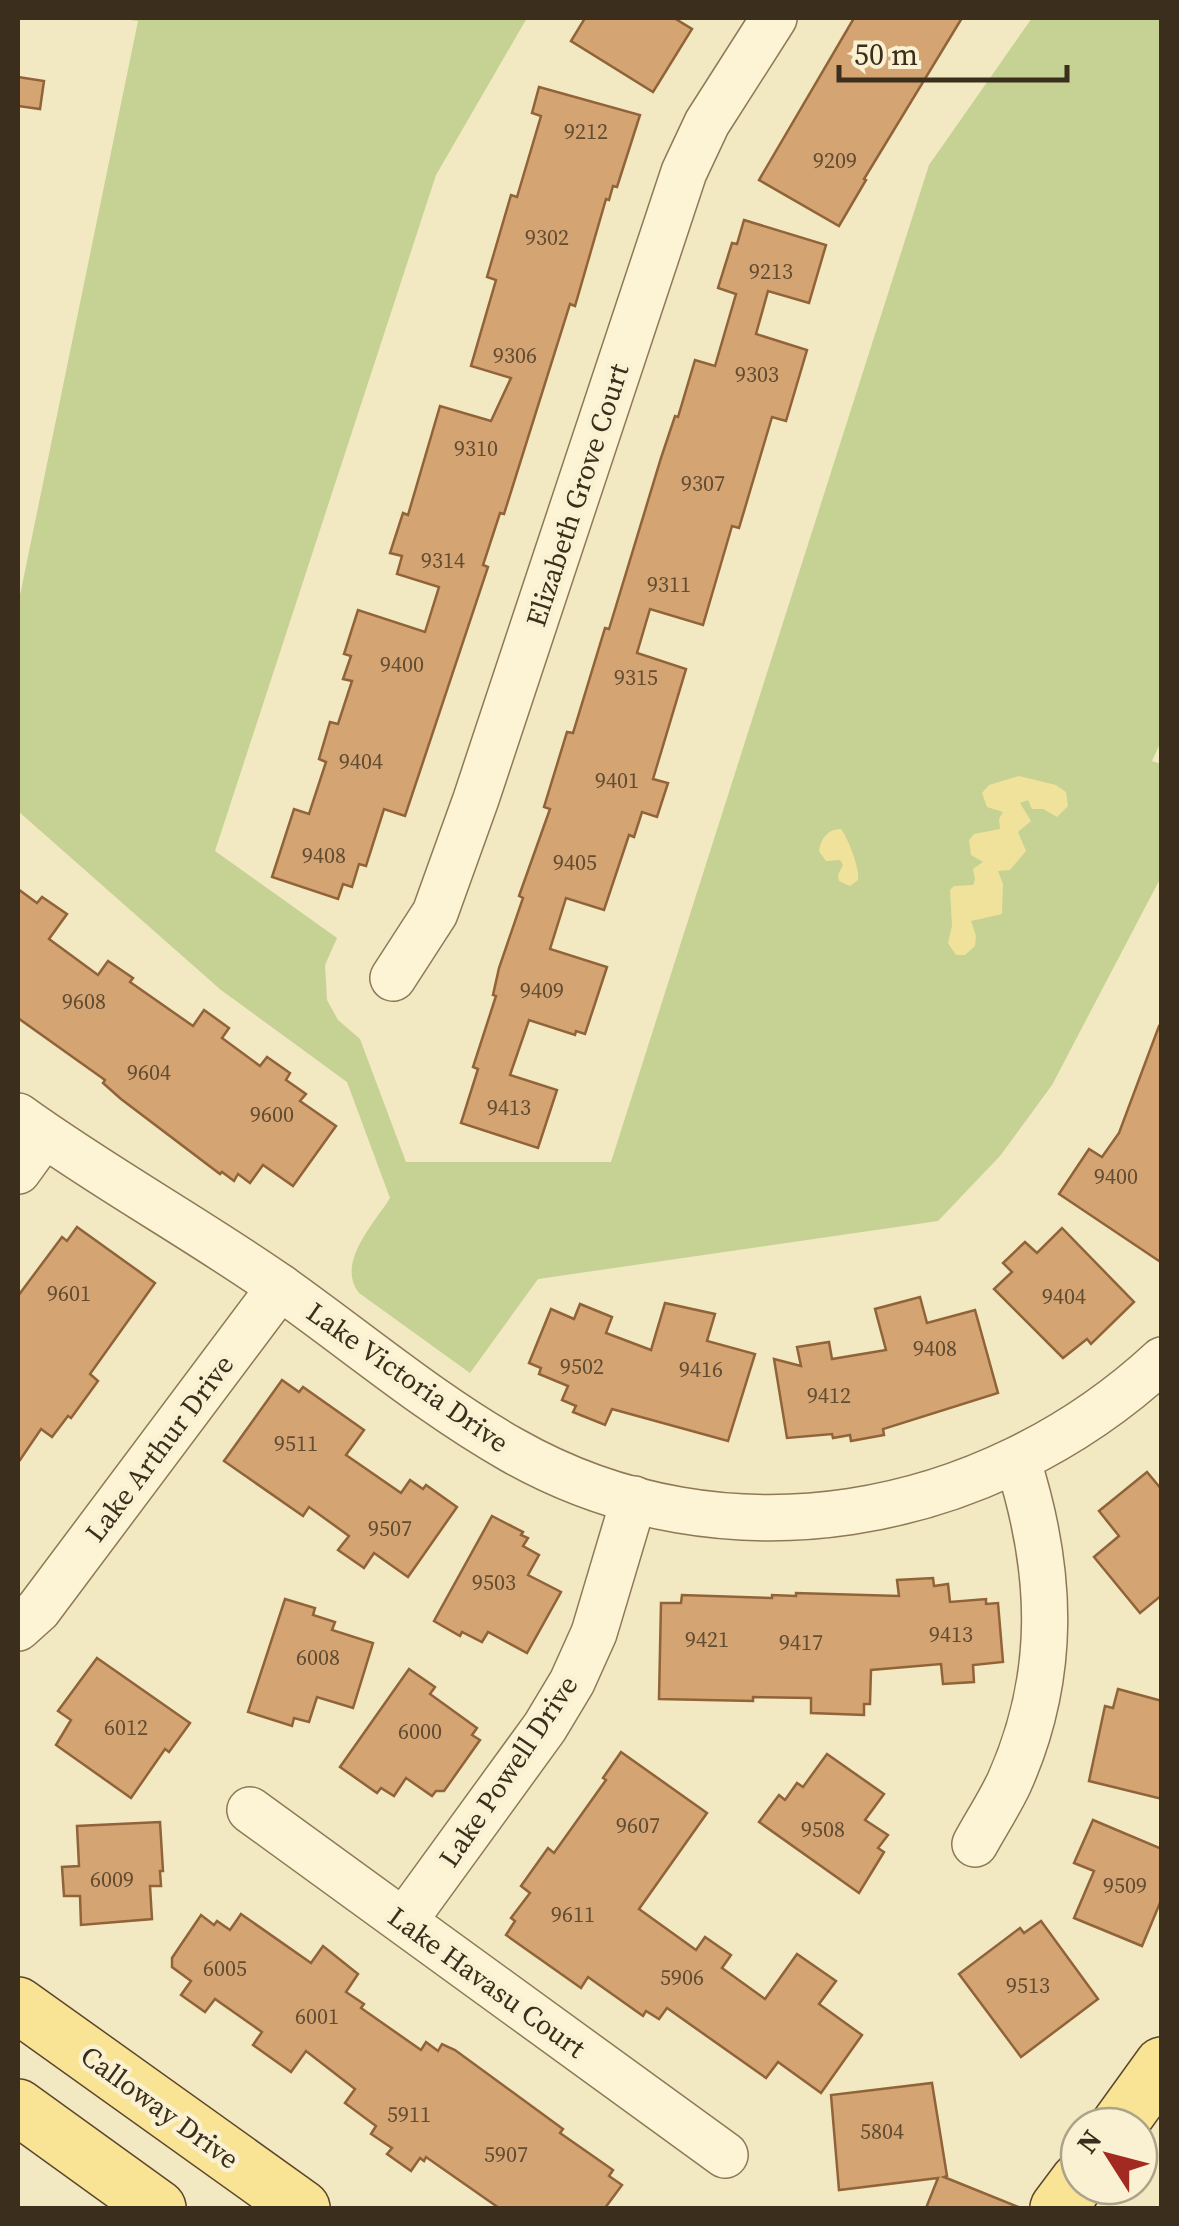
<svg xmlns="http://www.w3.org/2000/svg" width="1179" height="2226" font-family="'Source Serif 4',serif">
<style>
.green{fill:#c5d293}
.sand{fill:#f1e29b}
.building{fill:#d4a473;stroke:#906339;stroke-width:2.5}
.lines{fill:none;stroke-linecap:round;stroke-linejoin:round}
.minor-casing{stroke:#8e7956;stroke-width:48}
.major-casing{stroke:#5b462b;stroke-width:58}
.minor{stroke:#fcf4d5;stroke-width:45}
.major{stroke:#f9e395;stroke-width:55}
.labels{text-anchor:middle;stroke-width:9;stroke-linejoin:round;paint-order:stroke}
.number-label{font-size:22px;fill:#624c32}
.street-label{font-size:28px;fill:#3c2e1c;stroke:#f9f1d1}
</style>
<rect width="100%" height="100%" fill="#f2e8c1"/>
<path class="green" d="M115,18h412l-91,157 -221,676 122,87 -12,27 2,35 11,20 22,19 46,123h205l318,-997 103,-147h129l1,721 -10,22 9,3 -1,115 -108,206 -52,71 -62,65 -400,58 -68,94 -111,-80c-23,-30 14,-68 31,-95l-43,-116 -126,-92 -203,-179v-206l120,-584z"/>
<g class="sand">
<path d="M1019,776l37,9 10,7 2,14 -11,11 -14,-8h-11l-4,-9 -8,3 11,18 -13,11 8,19 -16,19 -12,1 5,13 -1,30 -31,7 5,15 -1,10 -10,9h-9l-8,-12 4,-17 -2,-36 4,-4 19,-1 2,-5 -2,-11 10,-7 -12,-7 -2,-15 5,-6 26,-5 -1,-10 4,-7 -16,-5 -5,-14 7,-8z"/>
<path d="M841,829c7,9 19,40 17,51l-8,6 -11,-5 -1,-6 5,-10 -3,-5 -14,1 -7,-10c2,-13 9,-22 22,-22z"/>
</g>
<g class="building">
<path d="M585,18h89l18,11 -39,63 -82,-51z"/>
<path d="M854,18h108l-98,161 2,1 -27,46 -80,-46z"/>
<path d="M18,77l26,4 -4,28 -22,-3z"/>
<path d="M539,87l101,28 -23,72 -4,-1 -4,14 -3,-1 -31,107 -5,-2 -66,210 -4,-1 -17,52 5,2 -83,249 -21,-7 -18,57 -7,-2 -7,23 -9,-3 -5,15 -66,-22 22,-68 15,5 17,-52 -7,-3 11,-37 8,2 14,-43 -9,-2 8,-23 -7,-2 14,-44 67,22 14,-45 -42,-13 5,-18 -12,-3 13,-40 5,2 32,-109 51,15 20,-43 -40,-12 25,-86 -9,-3 24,-82 6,2 24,-81 -9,-3z"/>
<path d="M744,220l82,25 -17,58 -41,-12 -12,43 51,16 -21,71 -14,-4 -33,111 -7,-2 -29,99 -53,-16 -13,44 49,16 -33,110 15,4 -11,34 -15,-5 -8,25 -5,-2 -25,75 -38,-12 -16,51 57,18 -22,67 -9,-3 -1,4 -46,-15 -19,55 47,15 -19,58 -77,-25 17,-54 -5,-2 23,-71 -3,-1 6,-27 24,-70 -4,-2 31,-87 -6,-2 23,-75 6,1 32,-105 4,1 52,-171 14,-42 3,1 17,-57 20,6 21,-72 -18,-6 14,-45 5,1z"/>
<path d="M18,889l19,14 5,-6 25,17 -18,25 49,36 10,-14 25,17 -3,4 63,44 11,-16 25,18 -7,10 38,28 7,-9 23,16 -4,7 20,14 -6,7 36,25 -43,60 -30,-21 -13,18 -12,-9 -4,7 -12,-9 -2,2 -99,-75 -18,-16 2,-3 -87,-62z"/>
<path d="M1159,1026l3,1v236l-103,-69 30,-45 13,8 17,-24z"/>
<path d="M77,1227l78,56 -65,91 8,7 -27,37 -3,-2 -16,21 -11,-8 -23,34v-167l44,-59 5,4z"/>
<path d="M1062,1228l72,74 -43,42 -4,-5 -24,19 -69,-69 18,-17 -9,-9 22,-21 12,11z"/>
<path d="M920,1297l7,26 48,-13 23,83 -115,36 1,6 -33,6 -1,-6 -17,3 -1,-4 -45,4 -13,-79 27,7 -4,-19 32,-5 3,17 54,-9 -11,-41z"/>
<path d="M665,1303l50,11 -8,27 48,13 -27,87 -116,-32 -7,16 -32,-13 3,-6 -14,-6 6,-14 -29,-12 2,-6 -12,-5 22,-54 23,10 6,-15 32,13 -6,16 45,17z"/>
<path d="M282,1380l17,12 4,-5 61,43 -18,25 55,38 9,-13 13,9 3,-4 31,22 -49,70 -34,-24 -10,15 -26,-18 11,-14 -40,-29 -6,9 -79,-55z"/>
<path d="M1147,1472l15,18v105l-22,18 -46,-56 25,-21 -20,-25z"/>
<path d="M492,1516l31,16 -2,3 7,3 -5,8 16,9 -11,20 33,17 -34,61 -39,-21 -6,10 -20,-10 -2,4 -26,-15z"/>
<path d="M933,1578l1,8 14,-2 2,18 36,-3v5l12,-1 5,59 -30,3 1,17 -31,2 -2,-20 -70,6 -1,34h-6v11l-53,-2v-15l-58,-1v4l-94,-2 2,-96h20l1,-8 90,3v-3l24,1v-3l103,3 -2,-16z"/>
<path d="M285,1599l30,9 -2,7 22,7 -3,8 41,13 -20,65 -36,-11 -8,25 -15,-4 -2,8 -44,-14z"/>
<path d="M97,1658l93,65 -21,29 -4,-3 -34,49 -75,-53 15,-25 -13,-9z"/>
<path d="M409,1669l26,18 -5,7 47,34 -5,7 8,5 -36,51h-8l-4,5 -26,-18 -12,18 -13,-8 -4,5 -37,-26z"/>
<path d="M1118,1689l44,12v98l-73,-18 16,-75 8,2z"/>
<path d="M621,1752l86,61 -68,96 57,41 9,-13 26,18 -9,13 43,31 32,-45 39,27 -17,23 43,31 -41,58 -43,-31 -12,16 -99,-70 -8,11 -13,-8 -3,5 -55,-39 -7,11 -75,-53 9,-14 -4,-3 19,-25 -9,-7 27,-38 6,5 52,-73 -3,-2z"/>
<path d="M827,1754l57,40 -19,26 23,15 -10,13 6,4 -25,41 -100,-71 20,-27 6,5 12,-17 6,4z"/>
<path d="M1093,1820l69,29v49l-20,48 -68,-28 20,-47 -20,-8z"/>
<path d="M160,1822l3,49h-3l1,15h-11l2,33 -71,6 -1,-29h-16l-2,-29 17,-1 -2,-40z"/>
<path d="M241,1914l70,49 12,-17 35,28 -12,18 18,12 -3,4 60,42 5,-8 12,9 4,-7 13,6 108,79 -3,4 53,37 -4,6 13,9 -17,23h-106l-73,-51 -2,4 -4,-3 -9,13 -24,-17 5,-6 -21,-14 5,-8 -31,-23 10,-14 -49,-38 -15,21 -38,-27 9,-13 -47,-33 -10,13 -24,-17 10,-14 -19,-14v-9l29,-43 13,10 3,-4 13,9z"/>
<path d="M1041,1921l57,78 -77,58 -62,-83 61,-46 4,5z"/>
<path d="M932,2083l15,93 -3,1 77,31h-95l12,-30 -99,12 -8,-95z"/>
</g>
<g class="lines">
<g class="minor-casing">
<g id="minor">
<path d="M393,978l42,-65 41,-114 208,-627 23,-49 67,-105"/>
<path d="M18,1116c83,60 174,110 259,169 78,55 152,118 235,165 213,121 474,73 650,-90"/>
<path d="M18,1171l26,-36"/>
<path d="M18,1628l20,-18 242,-323"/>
<path d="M250,1810l475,345"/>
<path d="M975,1844c11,-20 24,-40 34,-61 48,-107 44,-211 9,-321"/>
<path d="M404,1921l141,-194 27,-45 22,-49 40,-134"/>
</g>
</g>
<g class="major-casing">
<g id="major">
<path d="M18,2005l284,203"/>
<path d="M18,2107l140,101"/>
<path d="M1118,2126l44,-61"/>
<path d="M1058,2208l21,-28"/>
</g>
</g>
<use href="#minor" class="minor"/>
<use href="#major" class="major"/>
</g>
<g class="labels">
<g class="number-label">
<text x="586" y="139">9212</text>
<text x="835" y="168">9209</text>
<text x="547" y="245">9302</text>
<text x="771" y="279">9213</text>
<text x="515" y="363">9306</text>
<text x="757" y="382">9303</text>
<text x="476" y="456">9310</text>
<text x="703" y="491">9307</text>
<text x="443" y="568">9314</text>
<text x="669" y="592">9311</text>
<text x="402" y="672">9400</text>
<text x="636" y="685">9315</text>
<text x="361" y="769">9404</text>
<text x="617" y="788">9401</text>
<text x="324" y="863">9408</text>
<text x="575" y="870">9405</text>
<text x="542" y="998">9409</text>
<text x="84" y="1009">9608</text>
<text x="149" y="1080">9604</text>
<text x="509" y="1115">9413</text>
<text x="272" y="1122">9600</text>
<text x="1116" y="1184">9400</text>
<text x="69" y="1301">9601</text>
<text x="1064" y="1304">9404</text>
<text x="935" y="1356">9408</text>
<text x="582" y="1374">9502</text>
<text x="701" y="1377">9416</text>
<text x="829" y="1403">9412</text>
<text x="296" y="1451">9511</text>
<text x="390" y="1536">9507</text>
<text x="494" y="1590">9503</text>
<text x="951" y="1642">9413</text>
<text x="707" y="1647">9421</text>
<text x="801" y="1650">9417</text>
<text x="318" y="1665">6008</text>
<text x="126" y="1735">6012</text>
<text x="420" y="1739">6000</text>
<text x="638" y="1833">9607</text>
<text x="823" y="1837">9508</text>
<text x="112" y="1887">6009</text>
<text x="1125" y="1893">9509</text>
<text x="573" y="1922">9611</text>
<text x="225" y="1976">6005</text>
<text x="682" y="1985">5906</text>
<text x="1028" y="1993">9513</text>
<text x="317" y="2024">6001</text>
<text x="409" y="2122">5911</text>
<text x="882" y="2139">5804</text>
<text x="506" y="2162">5907</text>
</g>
<g class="street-label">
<text transform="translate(577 495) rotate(-72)" y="10">Elizabeth Grove Court</text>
<text transform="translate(408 1377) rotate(35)" y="10">Lake Victoria Drive</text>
<text transform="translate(159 1448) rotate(-53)" y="10">Lake Arthur Drive</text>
<text transform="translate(508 1771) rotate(-56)" y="10">Lake Powell Drive</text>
<text transform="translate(487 1982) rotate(36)" y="10">Lake Havasu Court</text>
<text transform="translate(160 2107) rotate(36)" y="10">Calloway Drive</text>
</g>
</g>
<rect width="1179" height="2226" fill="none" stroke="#3c2e1c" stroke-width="40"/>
<g transform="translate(1109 2156) rotate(306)"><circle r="48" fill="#f9f1d1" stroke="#ada389" stroke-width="2.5"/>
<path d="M0-8L18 38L0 25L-18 38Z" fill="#a32a20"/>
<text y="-15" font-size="28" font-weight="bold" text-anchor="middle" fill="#3c2e1c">N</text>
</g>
<path d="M839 65v15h228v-15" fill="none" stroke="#3c2e1c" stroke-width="5"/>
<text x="854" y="65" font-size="30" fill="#3c2e1c" stroke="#f9f1d1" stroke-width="8" paint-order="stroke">50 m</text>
</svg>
